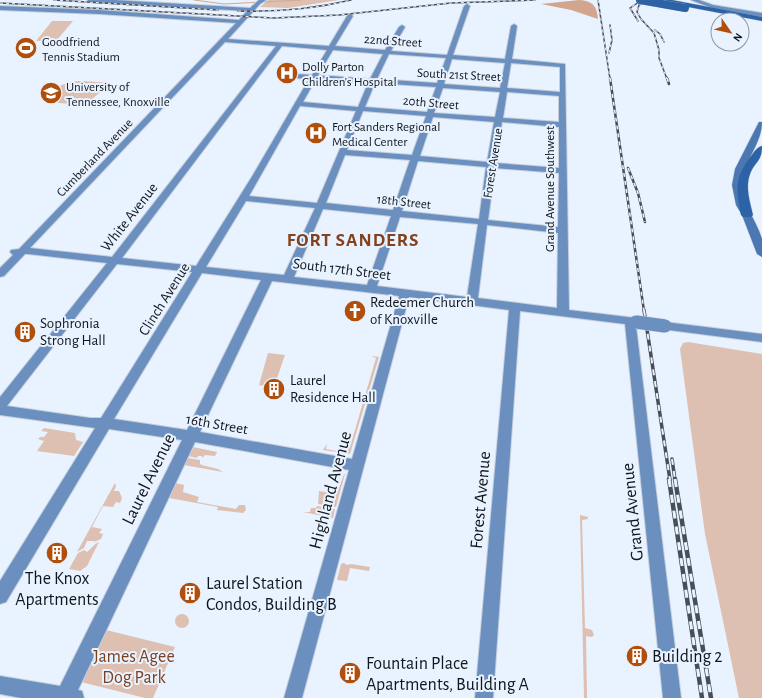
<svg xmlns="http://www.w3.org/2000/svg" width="762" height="698" font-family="'Alegreya Sans',sans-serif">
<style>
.green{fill:#ddc0b1}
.forest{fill:#d3a58f}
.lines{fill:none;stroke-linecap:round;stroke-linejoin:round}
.stream{stroke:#d4a790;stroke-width:1}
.secondary-casing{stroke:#c6cfdb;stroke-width:2}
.primary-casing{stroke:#c6cfdb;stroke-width:1}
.highway-casing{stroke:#c6cfdb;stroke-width:1}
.secondary{fill:#6b90c0;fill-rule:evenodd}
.primary{fill:#4b78b3;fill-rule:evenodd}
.highway{fill:#2d63a6;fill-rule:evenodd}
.rail-far3-casing{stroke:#474e57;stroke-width:1.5}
.rail-far2-casing{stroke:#474e57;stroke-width:2.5}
.rail-far1-casing{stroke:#474e57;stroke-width:3.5}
.rail-casing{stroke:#474e57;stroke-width:4.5}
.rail-far3{stroke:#e9f2ff;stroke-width:1;stroke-dasharray:3;stroke-linecap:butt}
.rail-far2{stroke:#e9f2ff;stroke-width:1.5;stroke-dasharray:4;stroke-linecap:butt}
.rail-far1{stroke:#e9f2ff;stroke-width:2;stroke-dasharray:6;stroke-linecap:butt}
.rail{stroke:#e9f2ff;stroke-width:3;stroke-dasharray:8;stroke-linecap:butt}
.secondary-bridge-casing{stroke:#c6cfdb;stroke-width:14;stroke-linecap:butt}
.highway-bridge-casing{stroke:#c6cfdb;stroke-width:8;stroke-linecap:butt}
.secondary-bridge{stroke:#6b90c0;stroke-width:13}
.highway-bridge{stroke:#2d63a6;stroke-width:8}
.labels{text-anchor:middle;stroke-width:4;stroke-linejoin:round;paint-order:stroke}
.far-street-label{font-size:13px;fill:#10161d;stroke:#e9f2ff}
.far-poi-label{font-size:13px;fill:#10161d;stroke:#e9f2ff;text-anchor:start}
.street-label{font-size:15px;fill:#10161d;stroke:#e9f2ff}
.poi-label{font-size:15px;fill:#10161d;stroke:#e9f2ff;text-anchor:start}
.near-street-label{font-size:18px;fill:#10161d;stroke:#e9f2ff}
.near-poi-label{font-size:18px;fill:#10161d;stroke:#e9f2ff;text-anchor:start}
.near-park-label{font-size:18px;fill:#7a401f;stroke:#e9f2ff}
.district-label{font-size:19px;font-weight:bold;letter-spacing:1px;fill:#82421e;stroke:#e9f2ff}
</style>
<rect width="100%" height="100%" fill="#e9f2ff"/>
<g class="green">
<path d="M268,0h71l-51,8 -28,-1z"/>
<path d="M52,21h21l-16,19 -21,1z"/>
<path d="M84,81l27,2 -26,22 -26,-2 -13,-3 -1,-3c13,-12 22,-16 39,-16z"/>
<path d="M688,342l74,12v344h-23l-34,-164 -25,-185 3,-6z"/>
<path d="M268,353l17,2 -10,29 -9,-1 -2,3 -5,-1z"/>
<path d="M371,356l8,1 -29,97 -27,-4 4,-6 -1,5 16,3 3,-5h5l26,-89z"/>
<path d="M44,428l31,5 1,7 7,2 -9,14 -37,-5 7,-10 -6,-2 2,-2h4l4,-5 -7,-1z"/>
<path d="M193,447l24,5 -2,4 -10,-1 -3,3v-2h-4l-1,2 -9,-2z"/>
<path d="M188,458l12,2v4l2,1 16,4 5,3 -39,-7z"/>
<path d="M344,474h1l-9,33 -18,-3 1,-13 18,3z"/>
<path d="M115,483l1,3 -2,5h5l3,7 -2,5 -4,-1 -3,5 -10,-1 -11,21 10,2 -3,4 4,1 -2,5 -7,3v-1h-7l-3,7 -7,4z"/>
<path d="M176,483l8,2 -1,7 16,5 -2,5 39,7 3,-4h6l1,5 -3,3 -26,-3 1,-3 -49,-9z"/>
<path d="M317,506l18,3 -2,9 -30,-6h7l1,-4h5z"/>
<path d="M580,515l8,2v2l-6,1 3,108 7,2 2,5 -2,2 -6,-1 1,62h-3z"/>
<path d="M99,542l-12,24 -7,5 -11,-2 9,-16 6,-3 3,2c4,-3 7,-8 12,-10z"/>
<path d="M344,563l3,2 4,-1 19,3 -1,4 -19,-3 -3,13 -10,-1 4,-16z"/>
<circle cx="182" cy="621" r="7"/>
<path d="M106,630l69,17 -22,51h-8l-64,-16z"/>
</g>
<path class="forest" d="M579,0c14,1 18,6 19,19l-27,-9 -30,-6z"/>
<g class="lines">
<path class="stream" d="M194,0l30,4 77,-4"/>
<g class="secondary-casing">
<g id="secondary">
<path d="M87,0h28l135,8 9,-8h7l-6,4 -32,35 101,7 18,-30 3,-2 3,2 -18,30 50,4 14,-23 3,-2 3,2 -14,24 56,4 17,-49 3,-2 3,2 -17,49 52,4 6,-33 3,-2 3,2 -5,33 53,5 4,246 67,8 4,1 2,3 -2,3 -4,1 45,372h-18l-38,-374 -105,-13 -27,387h-18l34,-388 -100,-13 -107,401h-18l65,-228 -154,-28 -117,248 4,1 2,7h-63l-21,-4v-18l60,10 122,-246 -73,-11 -103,173 -6,2v-23l95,-153 -95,-13v-18l107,-134 -79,-9h-3l-21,22 -4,1v-9l13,-13 -3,-3 1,-2 8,-1 217,-226 -137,-9 -99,-4v-4l99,4 140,10 8,-9 -157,-9zM225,42l51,4 -164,211 -82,-9zM282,46l45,4 -15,25 -31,-2 -3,2 3,2 28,2 -56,96 -57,91 -74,-8zM333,50l50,4 -13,25 -52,-4zM389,54l57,4 -9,25 -60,-4zM452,59l53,4 -5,25 -56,-4zM511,63l49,4v25l-53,-4zM316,79l52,4 -10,24 -55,-5zM375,83l61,4 -9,25 -62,-5zM443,88l57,4 -5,25 -61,-4zM507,92l52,4v26l-56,-4zM300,106l56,5 -39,92 -68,-7zM363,111l63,5 -14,39 -65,-5zM433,117l61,5 -7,40 -67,-6zM502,122l57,5v41l-63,-5zM345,155l65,5 -17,50 -67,-7zM418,161l68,6 -7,52 -77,-8zM495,168l64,5 -1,54 -70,-7zM246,201l69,7 -31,67 -78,-8zM323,209l68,7 -24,69 -73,-8zM400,217l78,7 -11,73 -90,-11zM487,225l71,8 -1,75 -79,-10zM117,264l75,8 -91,146h-11l-83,-12zM202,273l59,7 -74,150 -73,-11zM272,281l127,15 -47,163 -152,-27z"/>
<path d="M691,0h8l14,5 49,8v4l-50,-9z"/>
<path d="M665,322l97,12v8l-101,-13 -2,-3 2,-3z"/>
</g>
</g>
<g class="primary-casing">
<path id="primary" d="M759,122h3c0,23 -20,40 -20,63 0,19 15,36 20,54 0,6 0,13 0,18l-5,-3 -15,-39 -6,-10 -4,-20 3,-16z"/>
</g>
<g class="highway-casing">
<g id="highway">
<path d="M664,0h8l90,17v4l-95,-18 -2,-1z"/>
<path d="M762,146c0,16 -7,15 -12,28 -5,13 0,28 3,41l-2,2h-8l-2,-2c-5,-26 -7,-37 10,-59 3,-4 6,-9 11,-10z"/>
</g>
</g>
<use href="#secondary" class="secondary"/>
<use href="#primary" class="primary"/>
<use href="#highway" class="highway"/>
<g class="rail-far3-casing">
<g id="rail-far3">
<path d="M54,0l164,10"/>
<path d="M598,0l12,79"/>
<path d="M647,0l-8,5 -2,7 4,7 13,14 5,17v8l8,21"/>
<path d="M0,3l274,15 65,-3 112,-12 84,-3"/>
<path d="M238,11c38,1 76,-2 113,-11"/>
<path d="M638,21l-8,-13 9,-6"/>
<path d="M655,30l5,4 4,8"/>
<path d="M609,53l3,-13 -2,-15"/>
</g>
</g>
<g class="rail-far2-casing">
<g id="rail-far2">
<path d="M610,78l34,233"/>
<path d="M667,78l2,6"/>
<path d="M628,168l10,25 7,29"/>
</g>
</g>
<g class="rail-far1-casing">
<g id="rail-far1">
<path d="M644,310l26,170"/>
<path d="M672,459l3,21"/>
</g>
</g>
<g class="rail-casing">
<g id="rail">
<path d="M669,479l33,219"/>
<path d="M675,479l36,219"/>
</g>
</g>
<use href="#rail-far3" class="rail-far3"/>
<use href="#rail-far2" class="rail-far2"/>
<use href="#rail-far1" class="rail-far1"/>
<use href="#rail" class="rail"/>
<g class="secondary-bridge-casing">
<path id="secondary-bridge" d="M636,322l29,4"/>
</g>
<g class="highway-bridge-casing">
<path id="highway-bridge" d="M640,0l45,8"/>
</g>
<use href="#secondary-bridge" class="secondary-bridge"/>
<use href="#highway-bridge" class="highway-bridge"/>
</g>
<defs>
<g id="stadium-disc" transform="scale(1.15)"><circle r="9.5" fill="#af4f0b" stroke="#e9f2ff"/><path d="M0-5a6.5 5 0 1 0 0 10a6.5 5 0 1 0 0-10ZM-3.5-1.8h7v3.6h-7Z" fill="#fff"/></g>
<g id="hospital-disc" transform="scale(1.15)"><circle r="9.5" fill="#af4f0b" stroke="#e9f2ff"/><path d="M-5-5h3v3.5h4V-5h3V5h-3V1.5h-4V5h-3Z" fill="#fff"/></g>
<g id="university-disc" transform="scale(1.15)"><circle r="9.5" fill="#af4f0b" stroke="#e9f2ff"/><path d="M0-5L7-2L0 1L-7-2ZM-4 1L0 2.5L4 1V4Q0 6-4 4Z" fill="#fff"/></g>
<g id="church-disc" transform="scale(1.15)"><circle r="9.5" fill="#af4f0b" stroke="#e9f2ff"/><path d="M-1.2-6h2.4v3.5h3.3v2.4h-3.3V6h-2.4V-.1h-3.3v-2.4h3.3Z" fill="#fff"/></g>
<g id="building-disc" transform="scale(1.15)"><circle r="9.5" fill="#af4f0b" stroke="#e9f2ff"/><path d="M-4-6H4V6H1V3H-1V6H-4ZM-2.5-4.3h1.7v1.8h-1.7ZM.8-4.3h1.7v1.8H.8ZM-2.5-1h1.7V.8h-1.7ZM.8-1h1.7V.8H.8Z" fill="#fff"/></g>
</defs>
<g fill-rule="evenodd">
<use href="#stadium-disc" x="26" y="48"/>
<use href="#hospital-disc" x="287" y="73"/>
<use href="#university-disc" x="51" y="93"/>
<use href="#hospital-disc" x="316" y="133"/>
<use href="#church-disc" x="355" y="311"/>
<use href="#building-disc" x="25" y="332"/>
<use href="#building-disc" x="274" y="389"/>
<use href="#building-disc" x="57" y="553"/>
<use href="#building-disc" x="190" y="593"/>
<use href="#building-disc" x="637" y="656"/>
<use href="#building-disc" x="350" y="673"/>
</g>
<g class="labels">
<g class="far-street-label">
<text transform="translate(393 40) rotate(4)" y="5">22nd Street</text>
<text transform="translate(459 74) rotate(3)" y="5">South 21st Street</text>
<text transform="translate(431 102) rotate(5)" y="5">20th Street</text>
<text transform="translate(94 157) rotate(-46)" y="5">Cumberland Avenue</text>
<text transform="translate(492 163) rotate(-81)" y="5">Forest Avenue</text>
<text transform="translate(549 189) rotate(-90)" y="5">Grand Avenue Southwest</text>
<text transform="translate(404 201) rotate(6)" y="5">18th Street</text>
</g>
<g class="far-poi-label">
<text x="42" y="46">Goodfriend<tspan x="42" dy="15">Tennis Stadium</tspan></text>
<text x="302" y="71">Dolly Parton<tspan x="302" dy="15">Children’s Hospital</tspan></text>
<text x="66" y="91">University of<tspan x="66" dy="15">Tennessee, Knoxville</tspan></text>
<text x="332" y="131">Fort Sanders Regional<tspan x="332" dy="15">Medical Center</tspan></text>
</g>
<g class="street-label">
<text transform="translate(129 217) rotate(-52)" y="5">White Avenue</text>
<text transform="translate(342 269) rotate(7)" y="5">South 17th Street</text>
<text transform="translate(164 299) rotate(-58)" y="5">Clinch Avenue</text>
<text transform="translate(217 424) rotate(10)" y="5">16th Street</text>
</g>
<g class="poi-label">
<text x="370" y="307">Redeemer Church<tspan x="370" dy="17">of Knoxville</tspan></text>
<text x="40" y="328">Sophronia<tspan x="40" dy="17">Strong Hall</tspan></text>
<text x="290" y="385">Laurel<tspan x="290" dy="17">Residence Hall</tspan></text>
</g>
<g class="near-street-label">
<text transform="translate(148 479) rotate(-64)" y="6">Laurel Avenue</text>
<text transform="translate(330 490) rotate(-75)" y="6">Highland Avenue</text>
<text transform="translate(480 500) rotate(-85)" y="6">Forest Avenue</text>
<text transform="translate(632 512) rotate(-96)" y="6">Grand Avenue</text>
</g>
<g class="near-poi-label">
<text x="57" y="584" text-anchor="middle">The Knox<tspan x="57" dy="21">Apartments</tspan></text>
<text x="206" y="589">Laurel Station<tspan x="206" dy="21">Condos, Building B</tspan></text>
<text x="652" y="662">Building 2</text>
<text x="366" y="669">Fountain Place<tspan x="366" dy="21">Apartments, Building A</tspan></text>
</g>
<g class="near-park-label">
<text x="134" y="662">James Agee<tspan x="134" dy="21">Dog Park</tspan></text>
</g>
<g class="district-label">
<text x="353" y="246">FORT SANDERS</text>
</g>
</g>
<g transform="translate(730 32) rotate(124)"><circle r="19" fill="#e9f2ff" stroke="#929aa5"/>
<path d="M0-3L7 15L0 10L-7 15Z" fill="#af4f0b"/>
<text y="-6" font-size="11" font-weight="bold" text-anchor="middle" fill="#10161d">N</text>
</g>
</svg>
